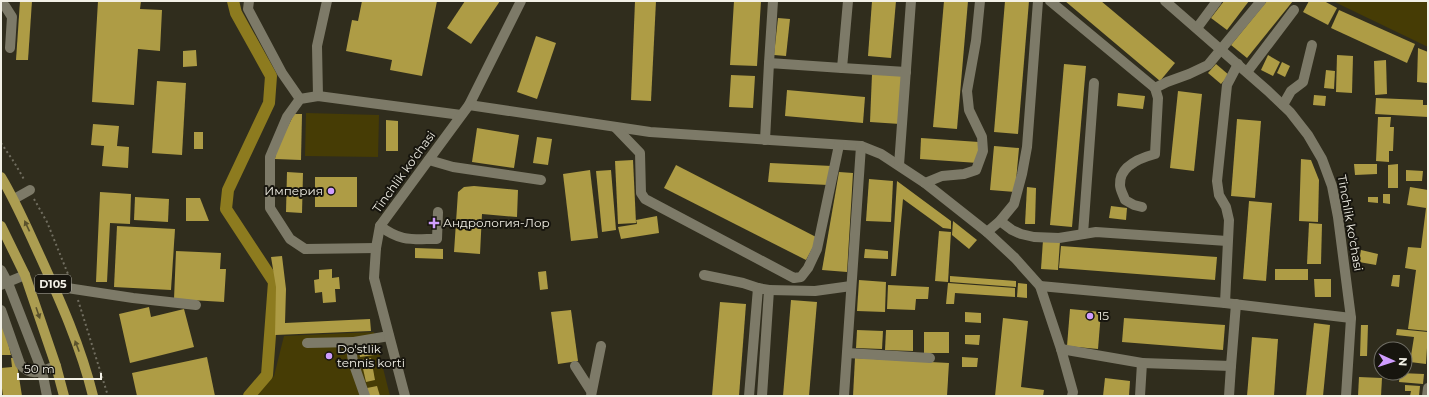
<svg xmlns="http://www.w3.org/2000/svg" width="1429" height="397" font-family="Montserrat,sans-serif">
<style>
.green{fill:#463c05}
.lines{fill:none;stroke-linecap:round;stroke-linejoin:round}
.canal{stroke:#8d7b1f;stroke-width:12}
.building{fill:#ae9c45}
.path{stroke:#716e60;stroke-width:2;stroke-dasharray:2 3;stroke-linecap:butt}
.minor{stroke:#7d7a68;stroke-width:10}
.major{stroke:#ac9d51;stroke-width:10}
.oneway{fill:#5a522c}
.poi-dot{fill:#d09dfe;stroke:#17150e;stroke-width:1.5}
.labels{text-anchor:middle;stroke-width:4;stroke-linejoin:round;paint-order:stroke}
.shield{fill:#17150e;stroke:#b0aea5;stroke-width:1}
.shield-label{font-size:11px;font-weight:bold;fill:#f2f0e6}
.street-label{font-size:12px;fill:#f2f0e6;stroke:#17150e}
.poi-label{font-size:12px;fill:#f2f0e6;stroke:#17150e;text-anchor:start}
</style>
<rect width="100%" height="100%" fill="#302d1d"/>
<g class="green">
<path d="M1333,1h95v46l-83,-40z"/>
<path d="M306,113l73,2 -1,42 -73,-1z"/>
<path d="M374,332l16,64h-134l18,-20 10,-40z"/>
</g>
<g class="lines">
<path class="canal" d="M233,1l3,12 35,63 -2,27 -41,87 -2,19 48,73 -7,93 -18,21"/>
</g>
<g class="building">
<path d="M20,1h12l-4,59h-12z"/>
<path d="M98,1h43l-1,8 22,1 -2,41 -22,-2 -4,56 -42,-3z"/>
<path d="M362,1h75l-15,75 -32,-6 2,-10 -46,-9 6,-31 6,1z"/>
<path d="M465,1h35l-29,43 -24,-16z"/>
<path d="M635,1h21l-5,100 -20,-1z"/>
<path d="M734,1h27l-4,65 -27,-1z"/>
<path d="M872,1h24l-5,57 -23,-2z"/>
<path d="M944,1h24l-11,128 -24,-2z"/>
<path d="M1005,1h24l-11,133 -24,-2z"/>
<path d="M1065,1h36l74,62 -15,18z"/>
<path d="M1224,1h25l-22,29 -16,-12z"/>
<path d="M1267,1h26l-46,57 -16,-13z"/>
<path d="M1309,1h15l13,7 -9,17 -25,-13z"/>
<path d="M1339,10l76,34 -8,19 -76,-35z"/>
<path d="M778,18l12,1 -4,37 -12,-1z"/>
<path d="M536,36l20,7 -19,56 -20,-7z"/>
<path d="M1418,48l10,4v24l-1,7 -10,-1z"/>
<path d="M196,50l1,16 -14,1v-16z"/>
<path d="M1268,55l12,7 -7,14 -12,-6z"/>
<path d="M1337,55l16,1 -1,37 -16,-1z"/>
<path d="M1386,60l1,34 -12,1 -1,-34z"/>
<path d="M1282,62l8,4 -5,11 -8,-4z"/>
<path d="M1064,64l22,2 -14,161 -22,-2z"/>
<path d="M1216,64l13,11 -8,9 -13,-11z"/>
<path d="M1326,70l9,1 -1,18 -10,-1z"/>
<path d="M872,74l30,1 -2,49 -30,-2z"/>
<path d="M731,75l24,1 -2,32 -24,-1z"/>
<path d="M157,81l29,2 -4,72 -30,-2z"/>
<path d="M787,90l78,7 -2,26 -78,-7z"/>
<path d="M1178,91l24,3 -8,77 -24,-3z"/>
<path d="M1118,93l27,3 -2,13 -26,-3z"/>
<path d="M1314,95l12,1 -1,10 -12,-1z"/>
<path d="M1376,98l47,2v5h5v12l-53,-3z"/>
<path d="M294,114h8l-1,46 -26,-1 1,-8z"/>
<path d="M1378,117h13l-1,10h4l-1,24h-4v11l-13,-1z"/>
<path d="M1237,119l24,2 -6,77 -24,-2z"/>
<path d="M386,120l12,1v30h-12z"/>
<path d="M93,124l26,2 -2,20 12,1 -1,21 -26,-2 2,-20 -13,-1z"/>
<path d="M477,128l42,7 -5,33 -42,-6z"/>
<rect x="194" y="132" width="9" height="17"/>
<path d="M537,137l15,2 -4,26 -15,-2z"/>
<path d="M921,138l58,4 -1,21 -58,-4z"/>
<path d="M994,146l25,2 -4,44 -25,-2z"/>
<path d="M1301,159l10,1 8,20 -1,42 -19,-1z"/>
<path d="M633,160l3,63 -18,1 -3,-63z"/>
<path d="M770,163l62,3 -4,19 -60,-3z"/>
<path d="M1354,164h23v10l-22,1z"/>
<path d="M1398,164v24h-10v-23z"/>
<path d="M676,165l142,73 -12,22 -142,-72z"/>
<path d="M590,170l8,68 -27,3 -8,-67z"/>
<path d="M611,170l5,60 -14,2 -6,-61z"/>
<path d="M1406,170l17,1 -1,10h-16z"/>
<path d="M287,172l16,1 -1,40 -16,-1z"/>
<path d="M839,172l14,1 -6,99 -25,-2z"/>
<rect x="315" y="177" width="42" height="30"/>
<path d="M869,179l24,2 -2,41 -25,-1z"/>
<path d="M897,181l54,40v8l-8,-1 -40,-29 -7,77h-5z"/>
<path d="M474,186l44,4 -1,27 -35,-3 -2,40 -26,-2 4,-60 6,-5z"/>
<path d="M1027,187l9,1 -1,36h-10z"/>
<path d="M1410,187l18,3v141l-20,-2 8,-59 -11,-2 3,-21 13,1 5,-40 -19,-3z"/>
<path d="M100,192l31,2 -1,30 -20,-1 -3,59h-11z"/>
<path d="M1383,194h7v10l-7,-1z"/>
<path d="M135,197l34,2 -1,23 -34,-2z"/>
<path d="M1368,197h10v6l-10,-1z"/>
<path d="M186,198h14l9,23h-23z"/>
<path d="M1249,201l23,2 -6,78 -23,-2z"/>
<path d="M1111,206l16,2 -1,12 -17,-2z"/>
<path d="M657,216l2,17 -38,6 -3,-12 19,-3 -1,-4z"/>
<path d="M953,221l24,19 -8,9 -17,-14z"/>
<path d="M1309,223l13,1 -1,40h-14z"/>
<path d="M117,226l58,3 -4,61 -57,-3z"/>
<path d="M939,231l12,1 -3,50 -13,-1z"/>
<path d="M1043,240l17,1 -2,29 -17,-1z"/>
<path d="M1061,246l156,11 -2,23 -156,-12z"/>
<path d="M415,248l28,1v10l-28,-1z"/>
<path d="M865,249l23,2v8l-24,-1z"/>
<path d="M1361,250l17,4 -2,11 -17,-3z"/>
<path d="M176,251l45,2 -1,16h6l-2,33 -50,-3z"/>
<path d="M282,256l4,33 -1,34 85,-4 1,12 -96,4 1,-48 -5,-30z"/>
<path d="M332,269v9l7,-1 1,12h-5l1,13 -13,1 -1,-11 -7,1 -1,-13 5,-1v-9z"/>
<rect x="1275" y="269" width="33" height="11"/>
<path d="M546,271l2,18 -8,1 -2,-18z"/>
<path d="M1393,275h7l-1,12 -8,-1z"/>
<path d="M950,276l66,5v6l-66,-5z"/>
<path d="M1314,279h17v18h-16z"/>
<path d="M859,280l27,2 -1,30 -28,-1z"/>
<path d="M948,283l67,5v9l-60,-4 -1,11h-8z"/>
<path d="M1018,283l9,1v14l-10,-1z"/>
<path d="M888,285l41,2 -1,12h-12l-1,11 -28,-1z"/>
<path d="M791,300l26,2 -8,94h-26z"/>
<path d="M720,302l26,2 -7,92h-27z"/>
<path d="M149,307l2,10 33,-8 10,38 -64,16 -11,-49z"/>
<path d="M1070,309l31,3 -3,37 -31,-3z"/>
<path d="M571,310l7,51 -20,3 -7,-52z"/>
<path d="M965,312l16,1v10l-16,-1z"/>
<path d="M1003,318l25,3 -7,66 23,3 -1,6h-48z"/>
<path d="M1124,318l101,7 -2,25 -101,-8z"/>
<path d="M1,319h1l9,36h-10z"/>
<path d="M1314,323l16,2 -7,71h-17z"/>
<path d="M1361,325h7l-1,31h-7z"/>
<path d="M1397,329l31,3 -2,32 -16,-2 4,-25 -18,-2z"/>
<path d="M857,330l26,1 -1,18 -26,-1z"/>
<path d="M886,330h27v21l-28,-1z"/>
<rect x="924" y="332" width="25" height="21"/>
<path d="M965,335h15l-1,10 -14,-1z"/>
<path d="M1252,337l26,2 -4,57h-27z"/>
<path d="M372,344l2,11 -14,2 -2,-10z"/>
<path d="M207,357l8,39h-78l-5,-23z"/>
<path d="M962,357l16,1 -1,9h-15z"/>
<path d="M11,358h5l6,38h-19l-2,-15v-13l11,-1z"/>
<path d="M371,358l4,22 -9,2 -5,-22z"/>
<path d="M855,358l94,5 -2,33h-94z"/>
<path d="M1400,373l24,1 -1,10 -24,-2z"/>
<path d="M1359,377l23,1 -1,18h-23z"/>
<path d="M1105,378l25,3 -1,15h-26z"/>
<path d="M1405,385l15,1 -1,10h-9l1,-5h-6z"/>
<path d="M377,386l3,10h-11l-2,-8z"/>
</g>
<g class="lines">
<g class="path">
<path d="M1,143l13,19 11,19"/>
<path d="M34,199l13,23 23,57"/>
<path d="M78,300l30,96"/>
</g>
<g class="minor">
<path d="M249,1l-1,8 34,64 18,26"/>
<path d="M1050,1l105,87 12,-6 22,-8 19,-9 53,-64"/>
<path d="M1165,1l103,90 22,21 18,23 14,24 10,27 6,31 13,101 -5,78"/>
<path d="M1,5l4,1 7,11 -2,31"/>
<path d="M1197,28l20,-27"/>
<path d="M769,63l4,-62"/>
<path d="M842,68l64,4"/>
<path d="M1247,72l47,-62"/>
<path d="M318,96l-1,-50 10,-45"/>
<path d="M469,105l181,27 211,14 20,8 44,29 62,49 28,26 25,28 21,63 12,43 -1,4"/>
<path d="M1283,105l8,-14 12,-9 9,-37"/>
<path d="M615,127l25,26 1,40 4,6 149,79 7,-1 7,-9 9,-19 22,-104"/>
<path d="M765,140l4,-77 73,5 6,-67"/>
<path d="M429,160l24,7 88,13"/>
<path d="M899,165l12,-164"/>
<path d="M925,183l17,-7 22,-2 12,-4 7,-19 -1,-14 -13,-27 -2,-19 9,-50 4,-40"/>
<path d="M14,199l16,-9"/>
<path d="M1142,207l-8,-2 -9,-5c-1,-4 -5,-10 -5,-15 -1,-19 20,-27 35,-31l3,-56 -3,-10"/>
<path d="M1000,221l12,9 9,4 13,3 25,1 37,-6 131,9"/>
<path d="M380,226c21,16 32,13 57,13l1,-27"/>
<path d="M987,232l13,-11 14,-17 8,-30 5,-27 11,-146"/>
<path d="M1083,234l11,-151"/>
<path d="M376,248l-71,1 -15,-10 -20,-31v-51l17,-40 13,-18 18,-3 143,19"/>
<path d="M1,270l7,13 34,88 5,25"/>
<path d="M704,275l39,8 15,5"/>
<path d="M1,285l24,-10"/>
<path d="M54,286l79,12 63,7"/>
<path d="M1040,286l185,17 126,15"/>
<path d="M769,290l46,1 36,-5"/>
<path d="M1225,303l4,-83 -3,-13 -7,-12 -2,-14 10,-96 11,-21"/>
<path d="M1,310l19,54c11,14 22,7 36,2"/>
<path d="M307,343l47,-1"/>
<path d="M1061,349l81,14 -2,33"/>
<path d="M847,353l83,5"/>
<path d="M1142,363l89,3 5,-62"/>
<path d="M575,366l16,25"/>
<path d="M365,396l-12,-34 -2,-15 3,-5 35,-6"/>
<path d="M405,396l-31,-118 2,-30 4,-22 89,-121 52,-104"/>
<path d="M591,396l10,-50"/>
<path d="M749,396l9,-108 11,2 -7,106"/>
<path d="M844,396l17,-250"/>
<path d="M1229,396l2,-30"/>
<path d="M1427,396l1,-8"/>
</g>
<g class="major">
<path d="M1,177c15,25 26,51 38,77 21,46 42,93 54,142"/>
<path d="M1,226l24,49 31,91 8,30"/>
</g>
</g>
<defs><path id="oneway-solid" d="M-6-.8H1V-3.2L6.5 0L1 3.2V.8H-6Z"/></defs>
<g class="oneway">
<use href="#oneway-solid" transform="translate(27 226) rotate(-115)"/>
<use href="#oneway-solid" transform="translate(38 313) rotate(71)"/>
<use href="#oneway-solid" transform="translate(77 346) rotate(-111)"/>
</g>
<g class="poi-dot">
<circle cx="331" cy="191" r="4"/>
<path d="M432 217h4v4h4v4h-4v4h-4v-4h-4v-4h4z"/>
<circle cx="1090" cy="316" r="4"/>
<circle cx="329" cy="356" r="4"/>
</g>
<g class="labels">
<rect class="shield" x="35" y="275" width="36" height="18" rx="3"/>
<g class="shield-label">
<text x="53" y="288">D105</text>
</g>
<g class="street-label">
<text transform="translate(404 172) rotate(-54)" y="4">Tinchlik ko'chasi</text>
<text transform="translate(1350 223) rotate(80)" y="4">Tinchlik ko'chasi</text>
</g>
<g class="poi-label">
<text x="323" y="195" text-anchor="end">Империя</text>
<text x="443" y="227">Андрология-Лор</text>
<text x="1098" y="320">15</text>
<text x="337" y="353">Do'stlik<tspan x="337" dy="14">tennis korti</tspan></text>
</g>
</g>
<rect width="1429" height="397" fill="none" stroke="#f2f0e6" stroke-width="4"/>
<g transform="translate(1393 361) rotate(93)"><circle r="19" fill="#17150e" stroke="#6f6d64"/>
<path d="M0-3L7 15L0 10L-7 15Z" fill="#d09dfe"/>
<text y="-6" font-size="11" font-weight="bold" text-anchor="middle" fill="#f2f0e6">N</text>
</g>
<path d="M18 373v6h83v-6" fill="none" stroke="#f2f0e6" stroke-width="2"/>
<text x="24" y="373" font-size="12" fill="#f2f0e6" stroke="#17150e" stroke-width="3" paint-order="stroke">50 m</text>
</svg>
